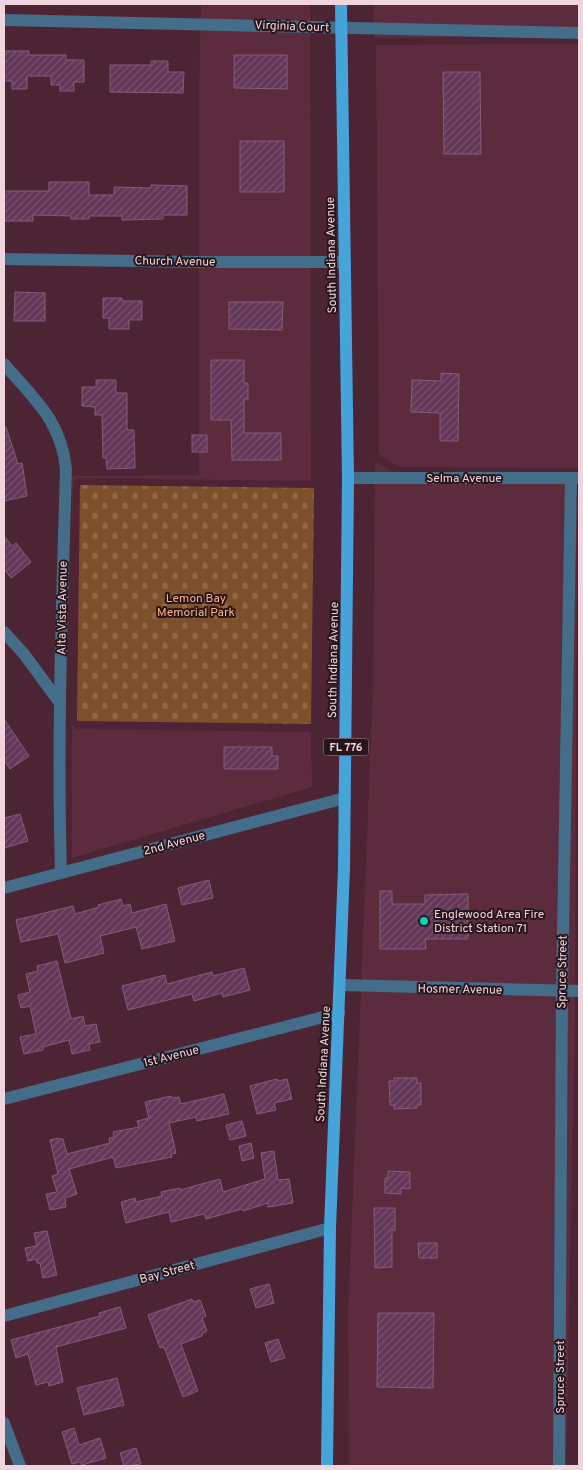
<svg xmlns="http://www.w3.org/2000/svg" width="583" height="1470" font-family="Overpass,sans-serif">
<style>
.built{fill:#5c2b3d}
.cemetery{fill:url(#cemetery-stones)}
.building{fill:url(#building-hatch);stroke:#845d79}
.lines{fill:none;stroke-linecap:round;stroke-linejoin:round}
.minor{stroke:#436d88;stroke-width:12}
.tertiary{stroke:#436d88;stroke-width:12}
.primary{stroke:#46a4db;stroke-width:12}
.poi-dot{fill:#00d5b7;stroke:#27151b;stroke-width:2}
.labels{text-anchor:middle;stroke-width:4;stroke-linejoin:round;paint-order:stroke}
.shield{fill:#27151b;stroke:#b49ba3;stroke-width:1}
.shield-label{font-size:11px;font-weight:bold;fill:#f1d5dd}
.street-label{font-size:12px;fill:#f1d5dd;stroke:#27151b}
.park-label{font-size:12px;fill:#ffb57e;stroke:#27151b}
.poi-label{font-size:12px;fill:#f1d5dd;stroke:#27151b;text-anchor:start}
</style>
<defs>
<pattern id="cemetery-stones" width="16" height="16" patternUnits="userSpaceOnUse" patternTransform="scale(1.25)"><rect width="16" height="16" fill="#7d502b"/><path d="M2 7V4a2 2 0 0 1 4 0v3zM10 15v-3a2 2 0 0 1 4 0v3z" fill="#906849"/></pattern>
<pattern id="building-hatch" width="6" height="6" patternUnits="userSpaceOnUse" patternTransform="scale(1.25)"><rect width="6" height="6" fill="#643658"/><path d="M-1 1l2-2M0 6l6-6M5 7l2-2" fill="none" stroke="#7b5270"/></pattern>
</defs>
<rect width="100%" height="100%" fill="#4d2433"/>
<g class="built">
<path d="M201,4h109l1,477 -233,-3 -4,3 -1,4 -1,67v-76l127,-1v-381z"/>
<path d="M373,4h206v32l-205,2z"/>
<path d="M579,44v424l-180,-1 -20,-13 -3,-409z"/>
<path d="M375,461l21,13 181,2 -2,543 -9,447h-217l-1,-152 25,-630z"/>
<path d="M72,726l5,3 234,3 1,55 -240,71z"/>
</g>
<path class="cemetery" d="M80,485l234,3 -3,236 -234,-3z"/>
<g class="building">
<path d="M4,51h25v4h37v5h18v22h-10v9h-14v-6h-9v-9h-24v13h-15v-8h-8z"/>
<path d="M234,55h53v34l-53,-1z"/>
<path d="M151,61h17v11h16l-1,21 -73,-1v-27h41z"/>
<path d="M443,72h37l1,82h-37z"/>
<rect x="240" y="141" width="44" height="51"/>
<path d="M49,182h40v13h25v-8l37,1v-3l36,1v29h-24v4l-41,1v-4h-33v3h-18v-3l-38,-1v6h-29v-30h45z"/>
<path d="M15,292l30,1v28h-31z"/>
<path d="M103,298h19v3h20v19h-13v9h-20v-11h-6z"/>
<path d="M229,302h54l-1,28 -53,-1z"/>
<path d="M211,360h33v23h4v16h-4v34h37v27h-49l-1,-40h-20z"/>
<path d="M441,373l18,1 -1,67h-18v-28l-29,-1 1,-32 29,1z"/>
<path d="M96,380h20v13h11v37h7l1,38 -28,1 -1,-11h-3l-1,-43h-7v-8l-13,-1v-19h14z"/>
<path d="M6,427l12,37 4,-1 5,33 -23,5v-73z"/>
<rect x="192" y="435" width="15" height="17"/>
<path d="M4,536l8,10 4,-3 15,19 -20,16 -7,-9z"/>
<path d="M4,719l25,37 -19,13 -6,-9z"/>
<path d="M224,747h48v9h6v13h-54z"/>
<path d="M20,814l8,27 -24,7v-30z"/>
<path d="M209,880l4,18 -31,7 -4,-17z"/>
<path d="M380,891h12v13h33v-9l43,-1v45h-43l1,10h-46z"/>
<path d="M121,899l2,7 7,-2 2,9 34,-9 9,37 -33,8 -6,-22 -36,9 4,17 -39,10 -7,-29 -37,8 -5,-22 57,-14 2,8 24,-7 -1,-2z"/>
<path d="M57,961l14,58 12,-3 2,10 11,-2 4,18 -11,2 1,6 -18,4 -3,-14 -26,7v3l-19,4 -4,-17 16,-3 -6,-28 -9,2 -3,-13 12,-3 -4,-18 12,-3 -1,-5z"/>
<path d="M244,968l6,22 -27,7 -1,-4 -28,8 -2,-7 -64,16 -6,-24 43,-11 2,9 45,-12 1,4z"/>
<path d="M394,1078h23v5h4v22h-4v3l-23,1v-4h-4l-1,-24h5z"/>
<path d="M277,1079l1,2 9,-2 5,20 -18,4 2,7 -19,4 -7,-28z"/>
<path d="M224,1094l5,20 -32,7 -1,-4 -27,6 7,30 -5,1 1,3 -56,11 -3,-11 -44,12 8,25 -12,4 1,9 -16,3 -4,-16 11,-2 -5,-16 6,-2 -8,-34 9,-2 1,1h3l4,15 43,-11 -1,-5 5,-1 -1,-5 26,-5 -2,-6 12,-3 -4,-16 26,-6v2l8,-1 2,7z"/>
<path d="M242,1121l4,15 -16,4 -4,-15z"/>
<path d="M251,1143l3,15 -12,3 -3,-15z"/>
<path d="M274,1151l4,29 11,-1 4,24 -25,4v-4l-25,8 -1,-2 -36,10 -2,-5 -33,8 -2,-10 -43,11 -5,-21 14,-4 1,4 26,-6 -1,-4 19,-4v2l40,-11 3,13 42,-13 -4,-26z"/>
<path d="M388,1171l22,1v17l-9,-1v6l-16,-1v-15h3z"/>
<path d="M374,1208h21v22h-3v37l-17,1z"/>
<path d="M47,1231l10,44 -14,3 -3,-15h-3l-1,-4 -8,2 -3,-13 12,-2 -3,-13z"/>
<path d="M418,1243h19v15h-18z"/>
<path d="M269,1284l5,19 -18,5 -6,-19z"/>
<path d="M192,1299l1,3 7,-2 6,16 -4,2 5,13 -5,3v2l-21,8 17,47 -15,6 -19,-50 -4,1 -12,-33z"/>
<path d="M120,1307l6,21 -70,19 7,35 -14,4 -1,-4 -12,3 -8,-31 -12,4 -5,-18 89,-24 -1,-3z"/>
<path d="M378,1313h56l-1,75 -56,-1z"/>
<path d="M278,1339l7,19 -14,4 -6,-19z"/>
<path d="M117,1378l7,27 -40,10 -7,-27z"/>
<path d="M74,1428l5,17 21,-7 6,20 -24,7 -2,-3 -8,2 -10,-32z"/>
<path d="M136,1448l5,16 -17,2 -4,-13z"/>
</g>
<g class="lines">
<g class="minor">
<path d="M4,20l575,13"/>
<path d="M4,259l195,3h146"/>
<path d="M4,364c30,35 57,56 62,105 -4,135 -9,269 -5,404"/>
<path d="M348,478h230"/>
<path d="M4,632l20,22 36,49"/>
<path d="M4,888l341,-90"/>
<path d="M340,985l239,6"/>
<path d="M4,1099l335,-86"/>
<path d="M4,1316l326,-88"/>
<path d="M559,1466l3,-475 9,-513"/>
</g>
<path class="tertiary" d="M4,1423l16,43"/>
<path class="primary" d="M327,1466l3,-238 14,-360 4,-390 -7,-474"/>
</g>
<circle class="poi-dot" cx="424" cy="921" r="5"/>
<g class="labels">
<rect class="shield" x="323.5" y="738.5" width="45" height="17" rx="4"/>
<g class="shield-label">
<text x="346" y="751">FL 776</text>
</g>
<g class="street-label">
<text transform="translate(292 26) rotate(2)" y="4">Virginia Court</text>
<text transform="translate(331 255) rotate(-91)" y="4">South Indiana Avenue</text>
<text transform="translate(175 261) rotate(1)" y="4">Church Avenue</text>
<text x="464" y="482">Selma Avenue</text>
<text transform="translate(62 608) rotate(-89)" y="4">Alta Vista Avenue</text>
<text transform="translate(333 660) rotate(-89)" y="4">South Indiana Avenue</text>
<text transform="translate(174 843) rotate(-15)" y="4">2nd Avenue</text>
<text transform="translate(562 972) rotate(-89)" y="4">Spruce Street</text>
<text transform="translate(460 989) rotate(1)" y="4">Hosmer Avenue</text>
<text transform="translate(171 1056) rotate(-14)" y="4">1st Avenue</text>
<text transform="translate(323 1064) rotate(-87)" y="4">South Indiana Avenue</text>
<text transform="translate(167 1272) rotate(-15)" y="4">Bay Street</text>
<text transform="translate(560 1377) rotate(-90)" y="4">Spruce Street</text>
</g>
<g class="park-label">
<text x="196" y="602">Lemon Bay<tspan x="196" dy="14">Memorial Park</tspan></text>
</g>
<g class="poi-label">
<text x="434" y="918">Englewood Area Fire<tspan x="434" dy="14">District Station 71</tspan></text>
</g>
</g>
<rect width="583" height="1470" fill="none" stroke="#f1d5dd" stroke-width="10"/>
</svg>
